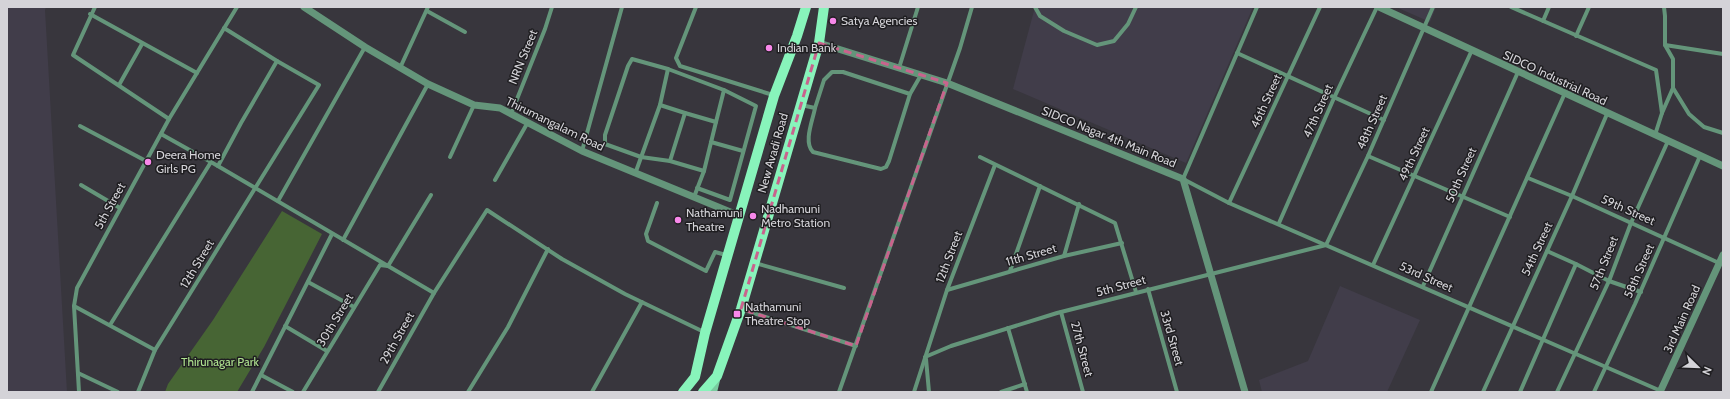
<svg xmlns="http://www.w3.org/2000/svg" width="1730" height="399" font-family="Cabin,sans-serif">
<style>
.built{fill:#413d4a}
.green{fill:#476534}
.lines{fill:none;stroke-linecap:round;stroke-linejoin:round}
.minor{stroke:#64957a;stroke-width:4}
.tertiary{stroke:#64957a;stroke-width:7}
.secondary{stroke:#79cb9f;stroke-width:8}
.primary{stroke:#88f4bb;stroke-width:10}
.marked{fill:none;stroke:#c9638d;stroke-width:3;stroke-dasharray:8 5;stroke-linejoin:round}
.poi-dot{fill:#f888ea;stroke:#1f1e21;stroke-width:1.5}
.labels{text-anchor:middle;stroke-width:3;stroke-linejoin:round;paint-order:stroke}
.poi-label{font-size:12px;fill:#d4d3d8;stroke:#1f1e21;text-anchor:start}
.street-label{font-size:12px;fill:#d4d3d8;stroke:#1f1e21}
.park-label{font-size:12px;fill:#aee18f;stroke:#1f1e21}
</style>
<rect width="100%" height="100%" fill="#38363d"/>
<g class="built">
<path d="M7,7h39l-1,3 22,382h-60z"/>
<path d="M1035,7h218l-67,156 -173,-74z"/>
<path d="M1396,7h40l-6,15z"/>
<path d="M1340,286l80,34 -33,72h-125l-3,-12 49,-19z"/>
</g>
<path class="green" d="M282,211l40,23 -58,113 -27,45h-72l3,-8 45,-64z"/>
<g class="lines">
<g class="minor">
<path d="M95,7l-22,48 96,64 68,-112"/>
<path d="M696,7l-20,51 4,8 93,29"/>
<path d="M1035,7l5,9 24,15 33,14 17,-4 14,-17 8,-17"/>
<path d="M1257,7l-74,172 46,24 432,188"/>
<path d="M1511,7l145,63 6,43"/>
<path d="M1664,7l1,9v29l8,14v29l16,26 15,13 19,6"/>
<path d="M427,11l38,21"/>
<path d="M90,14l107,59"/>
<path d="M1543,21l6,-14"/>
<path d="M224,28l53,33"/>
<path d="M1576,36l13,-29"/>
<path d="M1665,45l58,9"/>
<path d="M1237,53l147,67"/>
<path d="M400,68l28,-61"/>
<path d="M899,68l19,-61"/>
<path d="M119,85l23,-41"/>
<path d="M660,105l25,8 -15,48 34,10 -10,26"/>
<path d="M801,105l14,3c-2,12 -12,34 -2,44l68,17 5,-2 3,-6 21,-67 11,-19"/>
<path d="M815,108l9,-28 8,-8h11l67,22"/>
<path d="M685,113l31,9 -12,49"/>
<path d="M511,114l34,-85 7,-22"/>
<path d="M80,126l66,35"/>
<path d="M161,134l50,28 223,131"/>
<path d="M1655,135l7,-22 11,-25"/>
<path d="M711,142l32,9"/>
<path d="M582,151l40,-144"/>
<path d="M1368,156l142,61"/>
<path d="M450,157l24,-52"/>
<path d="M980,157l135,66 21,69"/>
<path d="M670,161l-29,-4 -36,-13v-9l23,-69 4,-7 36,10 56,21 -8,32"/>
<path d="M635,174l25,-69 8,-36"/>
<path d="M1528,178l44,18 147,67"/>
<path d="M495,180l33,-58"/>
<path d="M81,185l39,23"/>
<path d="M697,188l33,12 26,-94 -32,-16"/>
<path d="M278,201l87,-154"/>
<path d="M657,203l-11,31 2,7 58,30 9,-19 11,3"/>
<path d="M1229,203l91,-196"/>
<path d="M1279,223l55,-125 43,-91"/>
<path d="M343,240l85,-156"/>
<path d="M1547,251l29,13 33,17 32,11"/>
<path d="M1064,256l15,-52"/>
<path d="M755,263l89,25"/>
<path d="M1373,265l99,-215"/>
<path d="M1010,271l30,-85"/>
<path d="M308,282l46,25"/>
<path d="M1423,286l95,-214"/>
<path d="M1148,289l29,103"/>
<path d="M947,290l117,-34 58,-13"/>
<path d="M74,306l81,44"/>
<path d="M741,309l115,37"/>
<path d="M1061,312l22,80"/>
<path d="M110,325l101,-163"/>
<path d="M285,326l42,25"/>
<path d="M1008,328l19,64"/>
<path d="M925,357l26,-11 106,-33 269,-68 42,-89 65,-149"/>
<path d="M926,359l3,33"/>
<path d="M78,373l40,19"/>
<path d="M261,375l32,17"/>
<path d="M79,392l-5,-86 3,-18 92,-169"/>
<path d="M138,392l17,-42 164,-265 -42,-24 -36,62 -23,43"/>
<path d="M252,392l80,-158"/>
<path d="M303,392l77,-127 8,1 43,-71"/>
<path d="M378,392l56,-99 53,-83 75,49 63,35 79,38"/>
<path d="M468,392l40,-65 40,-78"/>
<path d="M592,392l50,-90"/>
<path d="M839,392l121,-344 12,-41"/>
<path d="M914,392l33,-102 48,-125"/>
<path d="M1001,392l24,-8"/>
<path d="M1431,392l134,-299"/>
<path d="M1483,392l89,-196 35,-82"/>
<path d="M1520,392l56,-128"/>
<path d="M1557,392l52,-111 22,-58 37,-82"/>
<path d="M1594,392l41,-88 65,-148"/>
</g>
<g class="tertiary">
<path d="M304,7l61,40 63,37 46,21 26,3 82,43 158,65"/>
<path d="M1379,7l344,159"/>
<path d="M819,43l128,40 236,96 62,213"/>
<path d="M1660,392l63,-137"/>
</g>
<path class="secondary" d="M713,392l4,-16"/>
<g class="primary">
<path d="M683,392l12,-15 10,-44 69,-237 23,-60 9,-29"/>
<path d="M703,392l14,-16 24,-67 78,-266 5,-36"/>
</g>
</g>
<path class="marked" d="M819,43l128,40 -91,263 -115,-37z"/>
<g class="poi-dot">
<circle cx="833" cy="21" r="4"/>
<circle cx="769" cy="48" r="4"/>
<circle cx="148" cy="162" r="4"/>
<circle cx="753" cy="216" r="4"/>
<circle cx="678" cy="220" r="4"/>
<rect x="733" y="310" width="8" height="8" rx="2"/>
</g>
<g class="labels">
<g class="poi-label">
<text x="841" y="25">Satya Agencies</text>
<text x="777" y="52">Indian Bank</text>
<text x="156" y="159">Deera Home<tspan x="156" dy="14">Girls PG</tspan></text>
<text x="761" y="213">Nadhamuni<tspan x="761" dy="14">Metro Station</tspan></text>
<text x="686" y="217">Nathamuni<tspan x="686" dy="14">Theatre</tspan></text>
<text x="745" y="311">Nathamuni<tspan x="745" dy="14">Theatre Stop</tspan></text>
</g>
<g class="street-label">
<text transform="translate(523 57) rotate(-68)" y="4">NRN Street</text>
<text transform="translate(1555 78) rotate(25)" y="4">SIDCO Industrial Road</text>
<text transform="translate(1266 101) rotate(-65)" y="4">46th Street</text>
<text transform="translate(1318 111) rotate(-66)" y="4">47th Street</text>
<text transform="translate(1372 122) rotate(-66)" y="4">48th Street</text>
<text transform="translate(555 124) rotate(26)" y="4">Thirumangalam Road</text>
<text transform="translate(1109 137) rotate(22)" y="4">SIDCO Nagar 4th Main Road</text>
<text transform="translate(773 153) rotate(-74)" y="4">New Avadi Road</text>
<text transform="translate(1414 154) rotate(-65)" y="4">49th Street</text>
<text transform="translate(1461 175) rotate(-66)" y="4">50th Street</text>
<text transform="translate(110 206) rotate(-61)" y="4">5th Street</text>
<text transform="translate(1628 210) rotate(24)" y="4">59th Street</text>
<text transform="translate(1537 249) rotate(-65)" y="4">54th Street</text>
<text transform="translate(1031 255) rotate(-16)" y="4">11th Street</text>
<text transform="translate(949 257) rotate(-69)" y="4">12th Street</text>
<text transform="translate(1604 263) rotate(-68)" y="4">57th Street</text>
<text transform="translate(197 264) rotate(-59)" y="4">12th Street</text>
<text transform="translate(1639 271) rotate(-66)" y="4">58th Street</text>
<text transform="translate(1426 277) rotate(24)" y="4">53rd Street</text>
<text transform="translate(1121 286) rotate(-15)" y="4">5th Street</text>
<text transform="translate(1682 319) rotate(-66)" y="4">3rd Main Road</text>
<text transform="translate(335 320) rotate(-59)" y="4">30th Street</text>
<text transform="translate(397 338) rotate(-61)" y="4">29th Street</text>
<text transform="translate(1172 338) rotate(74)" y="4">33rd Street</text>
<text transform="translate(1082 349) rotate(75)" y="4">27th Street</text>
</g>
<g class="park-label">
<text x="220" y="366">Thirunagar Park</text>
</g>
</g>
<rect width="1730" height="399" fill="none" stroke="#d4d3d8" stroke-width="16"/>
<g transform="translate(1698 367) rotate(113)" stroke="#1f1e21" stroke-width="3" paint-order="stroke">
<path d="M0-3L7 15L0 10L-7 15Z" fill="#d4d3d8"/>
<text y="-6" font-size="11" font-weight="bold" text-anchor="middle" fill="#d4d3d8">N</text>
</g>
</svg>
